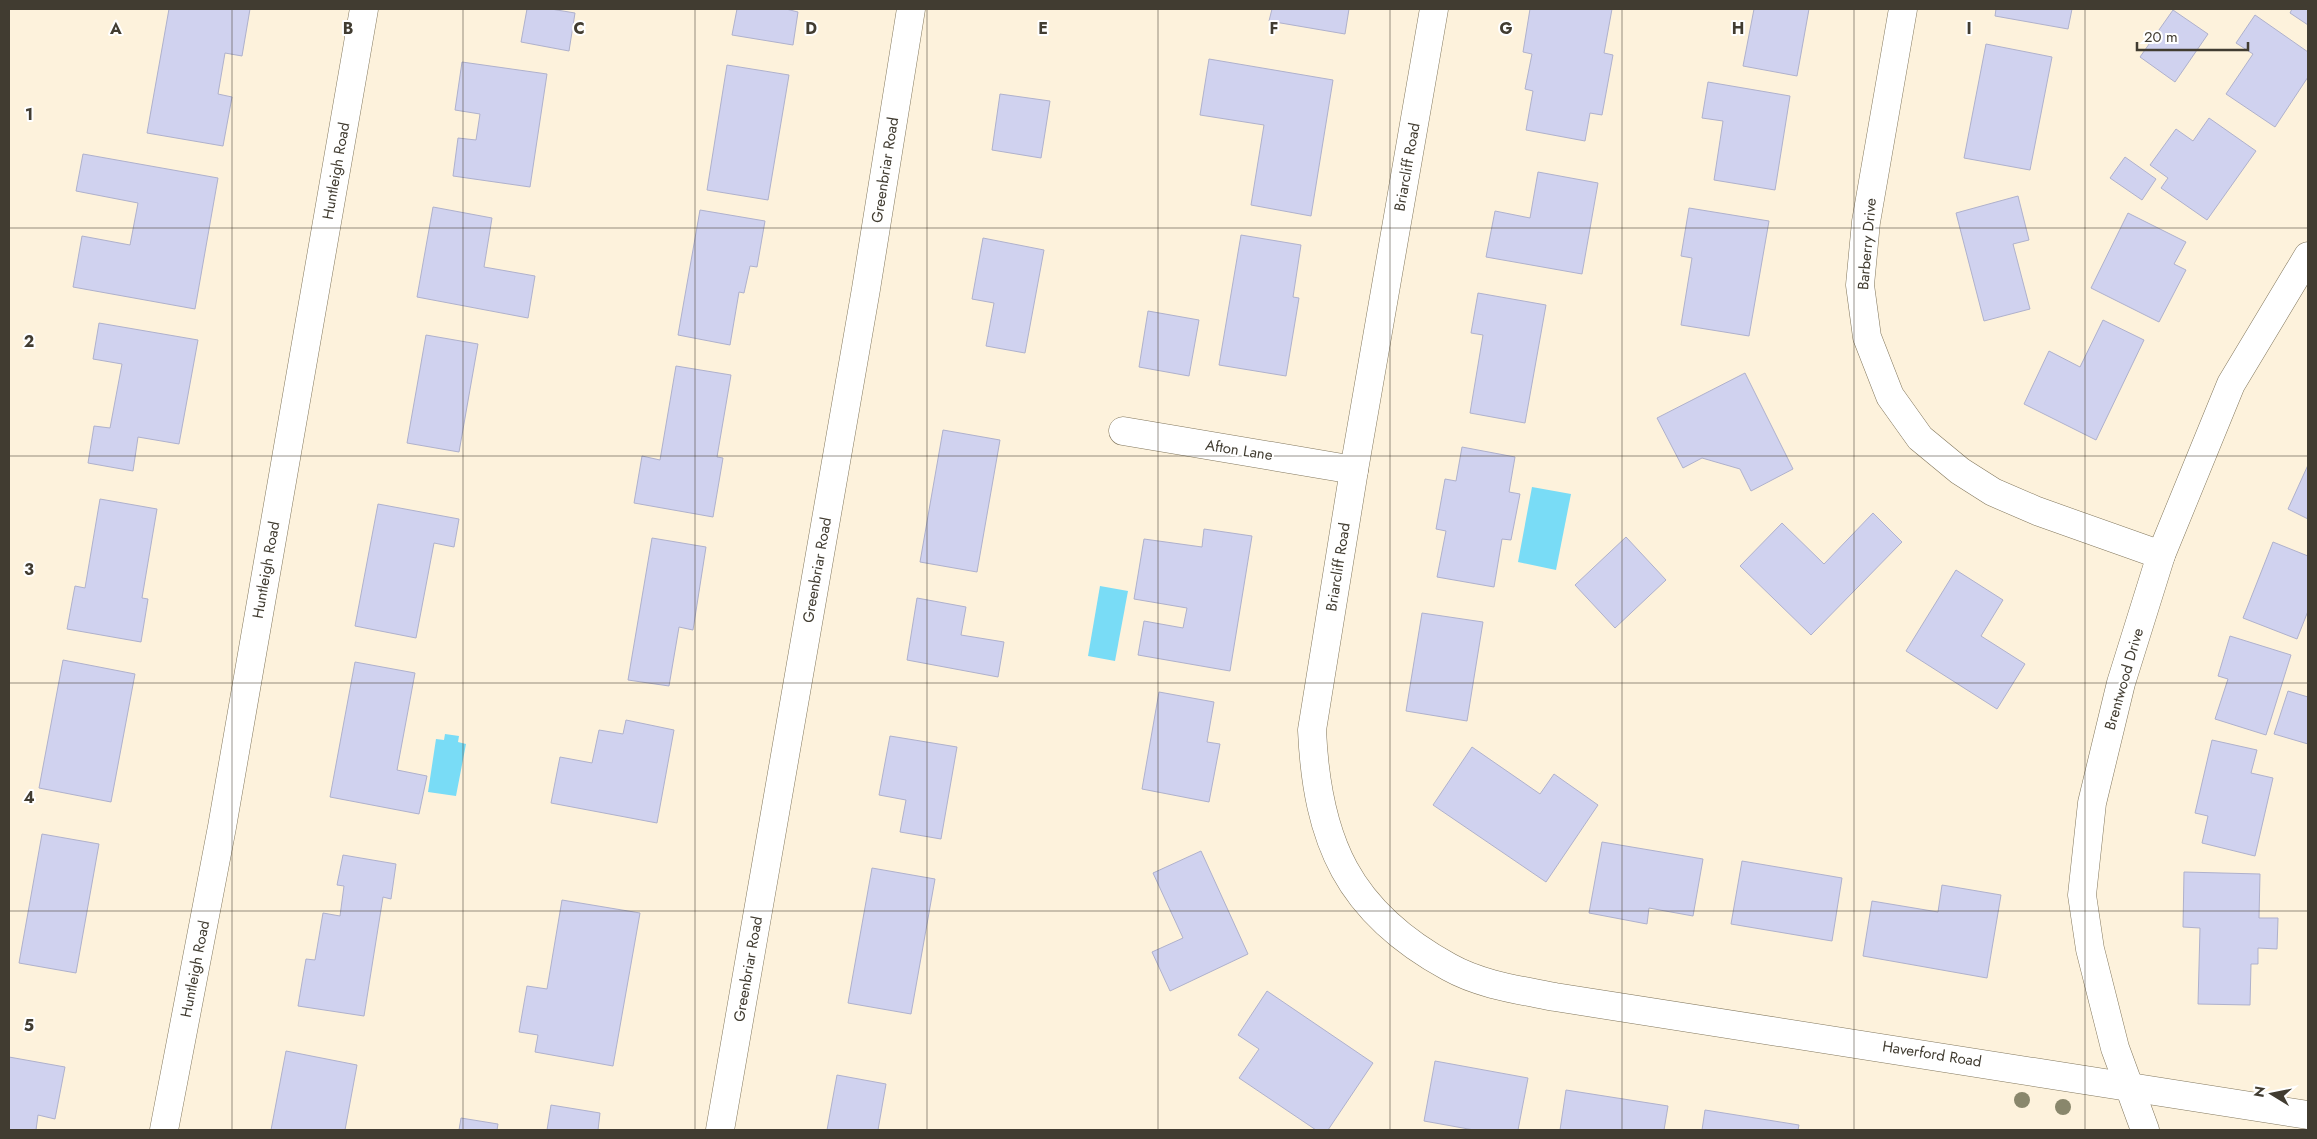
<svg xmlns="http://www.w3.org/2000/svg" width="2317" height="1139" font-family="Jost,sans-serif">
<style>
.water{fill:#79dcf6}
.building{fill:#d0d2ef;stroke:#afb1cc}
.lines{fill:none;stroke-linecap:round;stroke-linejoin:round}
.minor-casing{stroke:#82775d;stroke-width:29}
.minor{stroke:#fff;stroke-width:28}
.tree{fill:#89876c}
.grid{fill:none;stroke:#413c31;stroke-width:1;stroke-opacity:0.55}
.labels{text-anchor:middle;stroke-width:4;stroke-linejoin:round;paint-order:stroke}
.street-label{font-size:15px;fill:#413c31;stroke:#fff}
.grid-label{font-size:16px;text-anchor:middle;font-weight:bold;fill:#413c31;stroke:#fff;stroke-width:4;stroke-linejoin:round;paint-order:stroke}
</style>
<rect width="100%" height="100%" fill="#fdf2dc"/>
<g class="water">
<path d="M1532,487l39,7 -15,76 -38,-8z"/>
<path d="M1100,586l28,5 -13,70 -27,-5z"/>
<path d="M445,734l14,2 -1,6 8,2 -10,52 -28,-4 8,-53 8,1z"/>
</g>
<g class="building">
<path d="M169,9h81l-8,47 -17,-3 -7,41 14,3 -9,49 -76,-13z"/>
<path d="M527,9h24l24,4 -6,38 -48,-9z"/>
<path d="M737,9h49l12,3 -5,33 -61,-10z"/>
<path d="M1272,9h77l-4,25 -76,-13z"/>
<path d="M1530,9h82l-8,44 9,2 -11,60 -12,-2 -5,28 -59,-11 7,-39 -8,-2 7,-35 -9,-2z"/>
<path d="M1754,9h55l-12,67 -54,-10z"/>
<path d="M1996,9h76l-4,20 -73,-13z"/>
<path d="M2292,9h16v16l-18,-12z"/>
<path d="M2173,10l35,24 -33,48 -35,-25z"/>
<path d="M2255,15l53,37v25l-33,50 -49,-33 27,-40 -17,-11z"/>
<path d="M1986,44l66,13 -22,113 -66,-12z"/>
<path d="M1209,59l124,21 -22,136 -60,-11 13,-80 -64,-10z"/>
<path d="M462,62l85,12 -17,113 -77,-11 5,-38 18,2 4,-26 -25,-4z"/>
<path d="M727,65l62,10 -21,125 -61,-10z"/>
<path d="M1708,82l82,14 -15,94 -61,-10 9,-59 -21,-3z"/>
<path d="M1000,94l50,7 -9,57 -49,-8z"/>
<path d="M2209,118l47,33 -49,69 -46,-32 7,-10 -18,-13 26,-36 17,12z"/>
<path d="M83,154l135,24 -23,131 -122,-22 9,-51 48,9 8,-42 -62,-12z"/>
<path d="M2125,157l31,22 -14,21 -32,-22z"/>
<path d="M1538,172l60,11 -16,91 -96,-17 9,-46 35,7z"/>
<path d="M2018,196l11,44 -16,4 17,65 -46,12 -28,-108z"/>
<path d="M433,207l59,11 -8,49 51,9 -7,42 -111,-21z"/>
<path d="M1689,208l80,13 -20,115 -68,-11 11,-67 -11,-2z"/>
<path d="M700,210l65,11 -8,46 -7,-1 -6,27 -5,-1 -9,53 -52,-10z"/>
<path d="M2128,213l58,29 -12,22 12,6 -27,52 -68,-34z"/>
<path d="M1241,235l60,10 -8,52 6,1 -13,78 -67,-11z"/>
<path d="M983,238l61,12 -19,103 -39,-7 8,-43 -22,-4z"/>
<path d="M1478,293l68,12 -21,118 -55,-10 13,-78 -12,-2z"/>
<path d="M1148,311l51,9 -10,56 -50,-9z"/>
<path d="M2103,320l41,20 -48,100 -72,-36 25,-53 31,16z"/>
<path d="M99,323l99,17 -19,104 -41,-7 -5,34 -45,-8 6,-37 16,2 12,-64 -29,-5z"/>
<path d="M426,335l52,9 -19,108 -52,-9z"/>
<path d="M676,366l55,9 -14,82 6,1 -10,59 -79,-14 8,-47 18,4z"/>
<path d="M1745,373l48,96 -42,22 -11,-22 -38,-11 -19,10 -26,-50z"/>
<path d="M943,430l57,10 -23,132 -57,-10z"/>
<path d="M1462,447l53,10 -6,35 11,2 -9,46 -9,-1 -8,48 -57,-10 9,-46 -10,-2 9,-50 11,2z"/>
<path d="M2308,465v54l-20,-10z"/>
<path d="M100,499l57,10 -15,89 6,1 -7,43 -74,-13 8,-43 10,2z"/>
<path d="M378,504l81,15 -5,28 -20,-4 -18,95 -61,-12z"/>
<path d="M1873,513l29,29 -91,93 -71,-69 42,-43 42,41z"/>
<path d="M1204,529l48,7 -22,135 -92,-16 6,-34 39,7 4,-20 -53,-9 10,-60 58,8z"/>
<path d="M1626,537l40,43 -51,48 -40,-43z"/>
<path d="M652,538l54,9 -13,83 -14,-3 -10,59 -41,-6z"/>
<path d="M2273,542l35,14v55l-11,28 -54,-21z"/>
<path d="M1956,570l47,30 -22,36 44,28 -28,45 -91,-58z"/>
<path d="M917,598l49,9 -5,28 43,7 -6,35 -91,-17z"/>
<path d="M1422,613l61,9 -16,99 -61,-10z"/>
<path d="M2230,636l61,19 -25,80 -51,-16 13,-40 -10,-3z"/>
<path d="M63,660l72,14 -24,128 -72,-14z"/>
<path d="M355,662l60,11 -18,97 30,6 -8,38 -89,-17z"/>
<path d="M2288,691l20,6v47l-34,-10z"/>
<path d="M1159,692l55,10 -7,40 13,2 -11,58 -67,-13z"/>
<path d="M626,720l48,10 -17,93 -106,-20 9,-46 32,6 7,-33 24,4z"/>
<path d="M890,736l67,11 -16,92 -41,-7 6,-32 -27,-5z"/>
<path d="M2212,740l45,10 -6,23 22,5 -18,78 -53,-13 6,-27 -13,-3z"/>
<path d="M1472,747l68,47 14,-20 44,31 -52,77 -113,-77z"/>
<path d="M42,834l57,10 -23,129 -57,-10z"/>
<path d="M1602,842l101,17 -10,57 -44,-8 -2,16 -58,-11z"/>
<path d="M1201,851l47,103 -78,37 -18,-39 31,-14 -30,-65z"/>
<path d="M343,855l53,9 -5,35 -8,-2 -19,119 -66,-10 8,-47 9,1 8,-47 17,3 4,-30 -7,-1z"/>
<path d="M1742,861l100,17 -10,63 -101,-17z"/>
<path d="M872,868l63,11 -24,135 -63,-11z"/>
<path d="M2184,872l76,2 -1,44h19l-1,31 -19,-1v16h-7l-1,41 -52,-1 2,-76 -17,-1z"/>
<path d="M1942,885l59,10 -14,83 -124,-22 9,-55 66,11z"/>
<path d="M562,900l78,13 -27,153 -78,-14 3,-17 -19,-3 8,-46 20,3z"/>
<path d="M1267,991l106,72 -45,67h-12l-77,-52 20,-29 -21,-14z"/>
<path d="M286,1051l71,14 -12,65h-74z"/>
<path d="M9,1057l56,10 -10,52 -17,-4 -2,15h-27z"/>
<path d="M1435,1061l93,17 -10,52h-44l-50,-9z"/>
<path d="M837,1075l49,9 -8,46h-51z"/>
<path d="M1566,1090l102,16 -4,24h-104z"/>
<path d="M551,1105l49,8 -2,17h-51z"/>
<path d="M1705,1110l94,15 -1,5h-96z"/>
<path d="M461,1118l37,6 -1,6h-38z"/>
</g>
<g class="lines">
<g class="minor-casing">
<g id="minor">
<path d="M1434,9l-80,461 -42,260c5,111 36,182 137,237 32,18 71,23 106,30 251,38 502,77 753,118"/>
<path d="M1903,9l-37,213 -6,63 7,52 23,59 30,42 40,33 33,21 44,19 124,44"/>
<path d="M1123,431l231,39"/>
<path d="M164,1130l58,-303 142,-818"/>
<path d="M720,1130l146,-841 45,-280"/>
<path d="M2145,1130l-30,-82 -25,-99 -8,-54 10,-92 29,-120 40,-128 70,-171 77,-128"/>
</g>
</g>
<use href="#minor" class="minor"/>
</g>
<g class="tree">
<circle cx="2022" cy="1100" r="8"/>
<circle cx="2063" cy="1107" r="8"/>
</g>
<path class="grid" d="M232,9v1121M463,9v1121M695,9v1121M927,9v1121M1158,9v1121M1390,9v1121M1622,9v1121M1854,9v1121M2085,9v1121M9,228h2299M9,456h2299M9,683h2299M9,911h2299"/>
<g class="labels">
<g class="street-label">
<text transform="translate(1407 167) rotate(-80)" y="5">Briarcliff Road</text>
<text transform="translate(885 170) rotate(-81)" y="5">Greenbriar Road</text>
<text transform="translate(336 171) rotate(-80)" y="5">Huntleigh Road</text>
<text transform="translate(1867 244) rotate(-85)" y="5">Barberry Drive</text>
<text transform="translate(1239 450) rotate(9)" y="5">Afton Lane</text>
<text transform="translate(1338 567) rotate(-81)" y="5">Briarcliff Road</text>
<text transform="translate(266 570) rotate(-80)" y="5">Huntleigh Road</text>
<text transform="translate(817 570) rotate(-80)" y="5">Greenbriar Road</text>
<text transform="translate(2124 679) rotate(-74)" y="5">Brentwood Drive</text>
<text transform="translate(195 969) rotate(-79)" y="5">Huntleigh Road</text>
<text transform="translate(748 969) rotate(-80)" y="5">Greenbriar Road</text>
<text transform="translate(1932 1054) rotate(9)" y="5">Haverford Road</text>
</g>
</g>
<g class="grid-label">
<text x="116" y="34">A</text>
<text x="348" y="34">B</text>
<text x="579" y="34">C</text>
<text x="811" y="34">D</text>
<text x="1043" y="34">E</text>
<text x="1274" y="34">F</text>
<text x="1506" y="34">G</text>
<text x="1738" y="34">H</text>
<text x="1969" y="34">I</text>
<text x="29" y="120">1</text>
<text x="29" y="347">2</text>
<text x="29" y="575">3</text>
<text x="29" y="803">4</text>
<text x="29" y="1031">5</text>
</g>
<rect width="2317" height="1139" fill="none" stroke="#413c31" stroke-width="20"/>
<g transform="translate(2272 1094) rotate(280)" stroke="#ffffff" stroke-width="4" paint-order="stroke">
<path d="M0-4L9 19L0 12L-9 19Z" fill="#413c31"/>
<text y="-8" font-size="14" font-weight="bold" text-anchor="middle" fill="#413c31">N</text>
</g>
<path d="M2137 42v8h111v-8" fill="none" stroke="#413c31" stroke-width="2.5"/>
<text x="2144" y="42" font-size="15" fill="#413c31" stroke="#ffffff" stroke-width="4" paint-order="stroke">20 m</text>
</svg>
